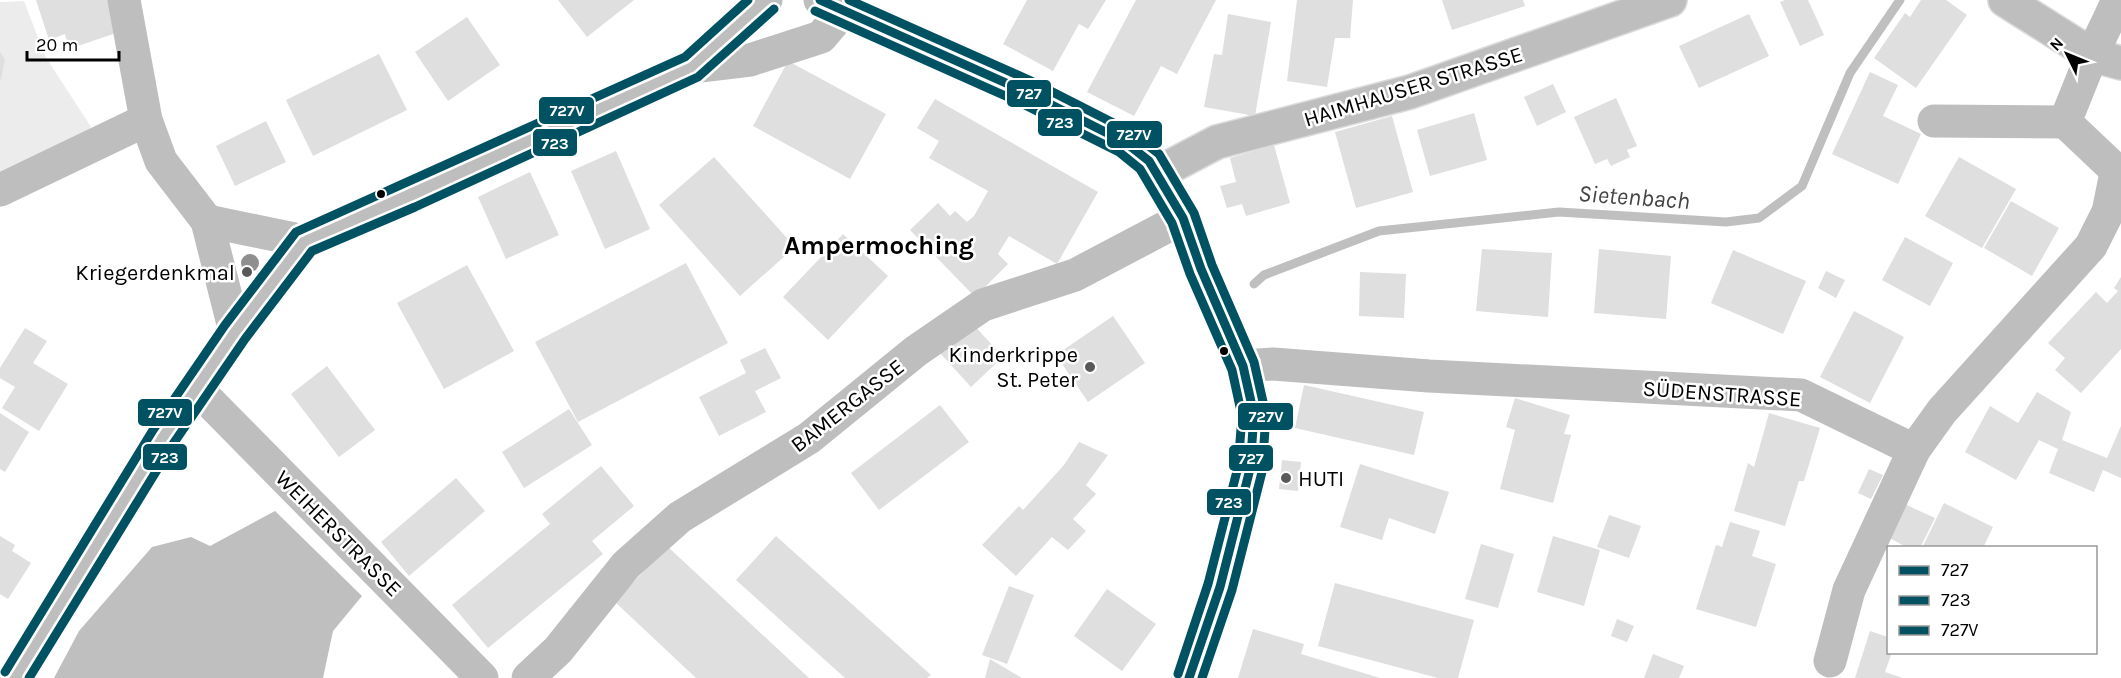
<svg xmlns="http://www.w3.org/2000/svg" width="2121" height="678" font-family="Karla,sans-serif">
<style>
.green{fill:#ececec}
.water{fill:#bfbfbf}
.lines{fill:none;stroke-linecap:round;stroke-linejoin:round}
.stream{stroke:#bfbfbf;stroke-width:9}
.building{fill:#dfdfdf}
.major-casing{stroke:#dbdbdb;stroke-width:36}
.minor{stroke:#bebebe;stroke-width:33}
.major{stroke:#bebebe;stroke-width:33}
.bus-1-casing{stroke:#fff;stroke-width:14}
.bus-2-casing{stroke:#fff;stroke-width:14}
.bus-3-casing{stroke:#fff;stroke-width:14}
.bus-1{stroke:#005262;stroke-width:9}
.bus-2{stroke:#005262;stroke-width:9}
.bus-3{stroke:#005262;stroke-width:9}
.tree{fill:#8f8f8f}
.bus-dot{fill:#000;stroke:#fff;stroke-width:2}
.poi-dot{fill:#595959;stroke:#fff;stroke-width:2}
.labels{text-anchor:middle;stroke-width:5;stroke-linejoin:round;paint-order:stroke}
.street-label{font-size:22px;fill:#000;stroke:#fff}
.poi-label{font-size:22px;fill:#000;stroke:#fff;text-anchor:end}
.water-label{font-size:24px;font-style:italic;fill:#444;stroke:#fff}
.quarter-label{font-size:26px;font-weight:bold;fill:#000;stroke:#fff}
.line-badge{stroke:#fff;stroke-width:2}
.badge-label{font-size:16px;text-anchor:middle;font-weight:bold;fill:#fff}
</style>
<rect width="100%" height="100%" fill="#fff"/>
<path class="green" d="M24,1l21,55 46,71 -10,10 -81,37v-172z"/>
<path class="water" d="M275,511l87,85 -29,35 -10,47h-269l25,-47 73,-84 39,-10 19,9z"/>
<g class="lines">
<path class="stream" d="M1254,284l10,-9 115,-44 180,-19 167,10 33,-4 43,-32 48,-113 50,-73"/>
</g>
<g class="building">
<path d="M36,0h72l11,32 -50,17 -4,-15 -16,6z"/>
<path d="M558,0h76l-47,37z"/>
<path d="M1027,0h79l-18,29 -9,-5 -26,47 -50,-27z"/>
<path d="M1136,0h80l-39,74 -16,-8 -27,50 -47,-24z"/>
<path d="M1297,0h56l-3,38h-15l-8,49 -40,-6z"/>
<path d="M1442,0h81l2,6 -73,24z"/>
<path d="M1785,0h23l16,35 -24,11 -20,-44z"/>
<path d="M1921,0h25l21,15 -51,73 -42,-30 31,-45 5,4z"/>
<path d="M1228,14l43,8 -16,94 -51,-9 10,-53 8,1z"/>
<path d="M1749,14l20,42 -70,32 -20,-42z"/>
<path d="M467,17l33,48 -52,36 -33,-49z"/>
<path d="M0,52l5,7 -4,21 -1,-1z"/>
<path d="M379,54l28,56 -94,46 -27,-56z"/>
<path d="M788,61l98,53 -36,65 -97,-53z"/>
<path d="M1870,72l28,13 -15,31 38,18 -23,50 -66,-30z"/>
<path d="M1553,84l13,28 -29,14 -13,-29z"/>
<path d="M1616,98l21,48 -10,4 3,7 -19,9 -4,-7 -12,5 -21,-47z"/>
<path d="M935,99l163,93 -41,72 -48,-28 -11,18 10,10 -33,33 -65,-67 28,-27 12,13 5,-5 12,11 7,-6 14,-25 -59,-33 10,-17 -22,-13z"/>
<path d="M1474,113l13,47 -57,16 -13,-46z"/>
<path d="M1392,116l21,76 -57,16 -21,-76z"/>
<path d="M266,121l20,41 -51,24 -19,-40z"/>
<path d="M1274,145l16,58 -44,13 -4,-12 -15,4 -7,-22 16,-4 -6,-24z"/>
<path d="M616,151l34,78 -45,20 -34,-78z"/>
<path d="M714,157l81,90 -55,49 -81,-91z"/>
<path d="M1959,157l57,32 -34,59 -57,-32z"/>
<path d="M530,172l29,63 -53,24 -28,-62z"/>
<path d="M2011,201l48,27 -27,48 -48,-28z"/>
<path d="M843,234l45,42 -60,64 -45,-43z"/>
<path d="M1905,237l48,26 -23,43 -48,-26z"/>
<path d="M1482,249l70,4 -4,64 -72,-6z"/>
<path d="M1599,249l72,7 -5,63 -72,-6z"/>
<path d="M1733,250l73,31 -23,53 -72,-31z"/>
<path d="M686,263l42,80 -150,79 -43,-80z"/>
<path d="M467,265l47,86 -70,38 -47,-86z"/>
<path d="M1826,271l19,9 -9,18 -18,-10z"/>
<path d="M1360,272l46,2 -2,44 -45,-2z"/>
<path d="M2121,277v72l-40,44 -26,-23 10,-12 -17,-15 48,-51 11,11 11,-12 -4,-3z"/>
<path d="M1854,311l50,26 -34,66 -50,-26z"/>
<path d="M1113,316l32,47 -57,39 -32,-47z"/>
<path d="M972,323l31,34 -32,30 -31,-34z"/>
<path d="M25,328l22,13 -14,22 35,21 -29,47 -37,-23 13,-21 -15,-9v-10z"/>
<path d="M765,348l16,30 -26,13 11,21 -47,24 -20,-39 47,-24 -6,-13z"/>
<path d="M327,366l48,64 -36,27 -48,-63z"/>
<path d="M1304,385l120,27 -10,43 -119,-27z"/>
<path d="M2037,392l34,20 -9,28 45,18 14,-32v52l-18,-8 -9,22 -45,-19 9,-24 -19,-9 -23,40 -51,-28 25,-46 28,17z"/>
<path d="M1515,398l55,17 -6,19 7,1 -18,68 -53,-14 15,-59 -9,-3z"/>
<path d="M940,405l29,37 -90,68 -28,-37z"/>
<path d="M569,409l23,36 -68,43 -22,-36z"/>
<path d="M0,413l29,19 -24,40 -5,-3z"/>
<path d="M1769,413l51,15 -16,53h-5l-14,45 -51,-15 14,-48 6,4z"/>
<path d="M1079,442l29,13 -22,30 10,9 -23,25 13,12 -18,19 -16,-13 -36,39 -34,-31 37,-39 4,4 41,-45z"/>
<path d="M1282,460l19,2 -3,29 -19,-2z"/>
<path d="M1360,464l89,28 -14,42 -46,-16 -7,22 -42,-13z"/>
<path d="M601,466l33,40 -42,35 11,13 -115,94 -36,-43 98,-81 -8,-10z"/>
<path d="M1869,469l14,6 -12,24 -13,-6z"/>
<path d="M456,478l29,33 -76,65 -28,-34z"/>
<path d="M1900,502l35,16 -15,30h-12l-24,-13z"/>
<path d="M1944,503l49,24 -10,21h-61z"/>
<path d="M1609,515l32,11 -12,32 -32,-11z"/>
<path d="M1730,522l30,9 -8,25 24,8 -20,63 -60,-18 20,-64 6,2z"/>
<path d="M0,536l15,9 -3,6 19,12 -23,36 -8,-5z"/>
<path d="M776,536l155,139 -4,3h-82l-109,-98z"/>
<path d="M1553,536l47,14 -16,56 -47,-14z"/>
<path d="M1481,544l33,10 -16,54 -33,-9z"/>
<path d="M667,546l142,132h-113l-81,-76z"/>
<path d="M1335,583l139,37 -16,58h-20l-120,-32z"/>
<path d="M1009,586l25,9 -27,69 -25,-9z"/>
<path d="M1107,589l49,35 -34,47 -48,-35z"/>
<path d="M1617,619l17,7 -7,16 -16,-6z"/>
<path d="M1253,629l51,15 -3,10 79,24h-142z"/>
<path d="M1870,631l18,6v15h4l-7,20 18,6h-48z"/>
<path d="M1653,654l31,12 -5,12h-35z"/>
<path d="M990,659l32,19h-37z"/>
</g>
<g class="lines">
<g class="major-casing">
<g id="major">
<path d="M2005,0l87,55 29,8"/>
<path d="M1189,678l31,-91 30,-118 4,-54 -11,-49 -42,-97 -18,-51 -25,-45 59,-31 193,-50 260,-92"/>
</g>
</g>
<g class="minor">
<path d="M124,0l22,120 15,41 46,60 28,111"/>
<path d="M820,0c81,40 166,72 247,113 32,16 69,30 91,60"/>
<path d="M2118,0l-26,55 -27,67 56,53"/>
<path d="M692,67l58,-7 71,-23 22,-26"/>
<path d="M1934,121l131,1"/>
<path d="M0,190l146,-70"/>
<path d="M207,221l97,20"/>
<path d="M1243,366l30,-2 156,12 372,19 113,55 28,-39 149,-165 17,-34 8,-39"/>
<path d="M196,388l286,290"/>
<path d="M1830,661l19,-71 65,-140"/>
<path d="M15,678l148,-241 72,-105 69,-91 106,-45 282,-129 74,-67"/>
<path d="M528,678l30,-28 68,-85 54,-48 129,-79 107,-87 67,-46 92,-30 108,-57"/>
</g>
<use href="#major" class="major"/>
<g class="bus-1-casing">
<path id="bus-1" d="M820,0l204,91 101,51 24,19 34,57 18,51 42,97 11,49 -4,54 -30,118 -31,91"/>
</g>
<g class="bus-2-casing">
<g id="bus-2">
<path d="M815,11l204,91 100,50 21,17 32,54 18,51 42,96 10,46 -4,51 -30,117 -30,90"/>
<path d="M29,678l144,-234 72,-105 67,-88 103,-44 283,-130 76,-68"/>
</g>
</g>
<g class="bus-3-casing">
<g id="bus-3">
<path d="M849,0l180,80 102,52 28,22 35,59 18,52 42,97 12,53 -4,57 -30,118 -30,88"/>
<path d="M5,672l148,-242 72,-105 71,-93 389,-175 63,-57"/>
</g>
</g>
<use href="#bus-1" class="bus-1"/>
<use href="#bus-2" class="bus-2"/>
<use href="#bus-3" class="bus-3"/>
</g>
<circle class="tree" cx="250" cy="263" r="9"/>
<g class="bus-dot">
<circle cx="381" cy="194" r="5"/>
<circle cx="1224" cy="351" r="5"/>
</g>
<g class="poi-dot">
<circle cx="247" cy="272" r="6"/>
<circle cx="1090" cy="367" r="6"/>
<circle cx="1286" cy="478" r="6"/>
</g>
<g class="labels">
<g class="street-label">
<text transform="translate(1413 86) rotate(-17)" y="8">HAIMHAUSER STRASSE</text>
<text transform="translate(1722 393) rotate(4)" y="8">SÜDENSTRASSE</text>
<text transform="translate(847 405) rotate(-38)" y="8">BAMERGASSE</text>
<text transform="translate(339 533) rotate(45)" y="8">WEIHERSTRASSE</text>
</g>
<g class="poi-label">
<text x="235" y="280">Kriegerdenkmal</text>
<text x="1078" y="362">Kinderkrippe<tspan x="1078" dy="25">St. Peter</tspan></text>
<text x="1298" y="486" text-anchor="start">HUTI</text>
</g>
<g class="water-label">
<text transform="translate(1634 197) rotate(4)" y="8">Sietenbach</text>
</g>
<g class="quarter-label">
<text x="879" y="254">Ampermoching</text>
</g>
</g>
<g class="line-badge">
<rect x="1006" y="79" width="46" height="29" rx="6" fill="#005262"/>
<rect x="538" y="96" width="57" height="29" rx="6" fill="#005262"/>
<rect x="1037" y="108" width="46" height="29" rx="6" fill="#005262"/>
<rect x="1106" y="120" width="57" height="29" rx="6" fill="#005262"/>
<rect x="532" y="128" width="46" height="29" rx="6" fill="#005262"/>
<rect x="137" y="398" width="56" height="29" rx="6" fill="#005262"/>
<rect x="1237" y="402" width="57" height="29" rx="6" fill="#005262"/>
<rect x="142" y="443" width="46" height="28" rx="6" fill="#005262"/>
<rect x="1228" y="444" width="46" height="28" rx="6" fill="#005262"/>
<rect x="1206" y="488" width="46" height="28" rx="6" fill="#005262"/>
</g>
<g class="badge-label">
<text x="1029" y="99">727</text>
<text x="567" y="116">727V</text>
<text x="1060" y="128">723</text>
<text x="1134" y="140">727V</text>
<text x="555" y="149">723</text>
<text x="165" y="418">727V</text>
<text x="1266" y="422">727V</text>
<text x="165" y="463">723</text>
<text x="1251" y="464">727</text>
<text x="1229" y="508">723</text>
</g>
<rect x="1887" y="546" width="210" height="108" fill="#ffffff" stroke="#999999" stroke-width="1.5"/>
<rect x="1899" y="566" width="30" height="9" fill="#005262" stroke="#999999" stroke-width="1.5"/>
<text x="1941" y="576" font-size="18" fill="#000000">727</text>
<rect x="1899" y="596" width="30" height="9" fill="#005262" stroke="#999999" stroke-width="1.5"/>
<text x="1941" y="606" font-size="18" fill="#000000">723</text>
<rect x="1899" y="626" width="30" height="9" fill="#005262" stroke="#999999" stroke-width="1.5"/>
<text x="1941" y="636" font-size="18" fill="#000000">727V</text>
<g transform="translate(2067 54) rotate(313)" stroke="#ffffff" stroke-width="4.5" paint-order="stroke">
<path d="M0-4.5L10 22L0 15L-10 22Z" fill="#000000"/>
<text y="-9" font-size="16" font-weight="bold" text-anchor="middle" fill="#000000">N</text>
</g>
<path d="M27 51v9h92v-9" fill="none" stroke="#000000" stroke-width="3"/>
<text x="36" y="51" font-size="18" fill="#000000" stroke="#ffffff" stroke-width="4.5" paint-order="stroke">20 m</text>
</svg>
